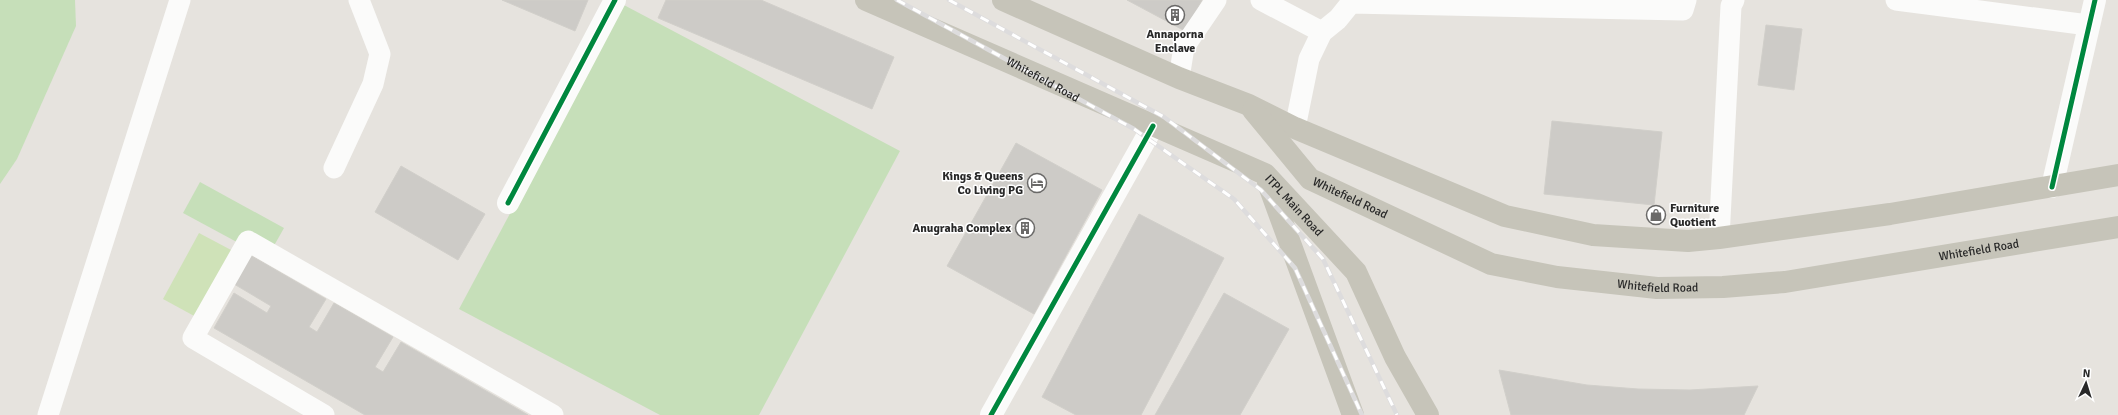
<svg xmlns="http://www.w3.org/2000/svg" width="2118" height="415" font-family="Signika,sans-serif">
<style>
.green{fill:#c6dfb9}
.pitch{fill:#cfe2b8}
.building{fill:#cdcbc7;stroke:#d1cfca}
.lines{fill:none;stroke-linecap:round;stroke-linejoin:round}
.service{stroke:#fbfbfa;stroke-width:21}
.minor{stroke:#fbfbfa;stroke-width:22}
.primary{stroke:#c6c4b9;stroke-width:22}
.rail-casing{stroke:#dddcdd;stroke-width:4.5}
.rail{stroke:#fff;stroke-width:3;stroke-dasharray:9;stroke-linecap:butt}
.cycleway-casing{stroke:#fff;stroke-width:8}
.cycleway{stroke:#00873e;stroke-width:5}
.labels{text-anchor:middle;stroke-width:3;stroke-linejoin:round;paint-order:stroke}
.poi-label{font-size:12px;font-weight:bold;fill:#282828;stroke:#fff;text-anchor:end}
.street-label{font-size:12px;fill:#282828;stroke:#fff}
</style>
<rect width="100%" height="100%" fill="#e6e3de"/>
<g class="green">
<path d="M0,0h75l1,26 -59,133 -17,25z"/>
<path d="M622,4l278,147 -141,264h-99l-201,-106z"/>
<path d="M200,182l84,46 -13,23 -25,-4 -63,-34z"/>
</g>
<path class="pitch" d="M199,233l34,18 -37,66 -33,-18z"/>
<g class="building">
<path d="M502,0h86l-13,31z"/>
<path d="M666,0h95l133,57 -22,52 -214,-91z"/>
<path d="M1127,0h75l-17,31z"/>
<path d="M1766,25l36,4 -8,61 -36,-5z"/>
<path d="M1552,121l110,11 -8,73 -110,-11z"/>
<path d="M1016,143l86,47 -68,124 -87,-48z"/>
<path d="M401,166l84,48 -27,46 -83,-48z"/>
<path d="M1139,214l85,44 -83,157h-65l-34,-18z"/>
<path d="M245,252l81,47 -17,28 8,5 17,-29 59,34 -18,30 8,5 18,-30 127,73h-163l-151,-87 20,-35 33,20 4,-7 -42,-25z"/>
<path d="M1224,293l65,36 -49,86h-85z"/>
<path d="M1499,370l88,15 51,4 52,1 68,-4 -14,29h-233z"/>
</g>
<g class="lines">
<g class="service">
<path d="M1261,0l61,32"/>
<path d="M1896,0l192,25"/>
<path d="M1179,78l5,-31 32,-47"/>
<path d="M1295,128l14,-69 13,-27 16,-13 13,-16 332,7 3,-10"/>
<path d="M334,168l39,-84 7,-30 -21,-54"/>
<path d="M1719,238l12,-232 3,-6"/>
<path d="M48,415l132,-415"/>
<path d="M324,415l-131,-77 55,-97 305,174"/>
</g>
<g class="minor">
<path d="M2052,187l43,-187"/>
<path d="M508,203l107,-203"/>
<path d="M991,415l162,-289"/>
</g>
<g class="primary">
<path id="s1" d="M866,0l399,174 91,98 39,85 33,58"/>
<path d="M1003,0l176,78 70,27 46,23 210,88 88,19 95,6 31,-3 171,-24 228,-39"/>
<path id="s2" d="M1253,110l57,69 181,85 66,13 100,11 66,-1 62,-5 333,-55"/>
<path d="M1268,183l85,232"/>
</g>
<g class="rail-casing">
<g id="rail">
<path id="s3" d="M897,0l237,129 100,70 61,69 67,147"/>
<path d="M949,0l215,117 97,73 62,69 74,156"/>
</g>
</g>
<use href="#rail" class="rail"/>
<g class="cycleway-casing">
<g id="cycleway">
<path d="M2052,187l43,-187"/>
<path d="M508,203l107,-203"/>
<path d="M991,415l162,-289"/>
</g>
</g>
<use href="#cycleway" class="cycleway"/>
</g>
<defs>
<g id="building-ring" transform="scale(1)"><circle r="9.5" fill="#fff" stroke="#6a6968" stroke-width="1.5"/><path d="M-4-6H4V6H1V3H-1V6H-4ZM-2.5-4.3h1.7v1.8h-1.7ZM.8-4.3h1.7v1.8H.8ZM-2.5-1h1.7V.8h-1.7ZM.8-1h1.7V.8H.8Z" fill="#6a6968"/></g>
<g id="hotel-ring" transform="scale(1)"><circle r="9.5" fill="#fff" stroke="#6a6968" stroke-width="1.5"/><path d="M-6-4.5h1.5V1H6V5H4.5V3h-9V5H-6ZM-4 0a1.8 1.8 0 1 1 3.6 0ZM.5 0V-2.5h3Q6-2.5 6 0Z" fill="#6a6968"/></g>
<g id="shop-ring" transform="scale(1)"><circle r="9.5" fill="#fff" stroke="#6a6968" stroke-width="1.5"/><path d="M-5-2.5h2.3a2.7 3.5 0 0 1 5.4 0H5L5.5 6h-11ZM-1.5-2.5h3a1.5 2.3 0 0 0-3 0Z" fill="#6a6968"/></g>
</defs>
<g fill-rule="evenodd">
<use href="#building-ring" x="1175" y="15"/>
<use href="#hotel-ring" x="1037" y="183"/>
<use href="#shop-ring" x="1656" y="215"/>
<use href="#building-ring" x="1025" y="228"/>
</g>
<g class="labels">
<g class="poi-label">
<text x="1175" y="38" text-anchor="middle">Annaporna<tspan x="1175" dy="14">Enclave</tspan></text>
<text x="1023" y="180">Kings &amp; Queens<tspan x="1023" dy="14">Co Living PG</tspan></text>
<text x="1670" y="212" text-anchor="start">Furniture<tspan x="1670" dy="14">Quotient</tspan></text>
<text x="1011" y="232">Anugraha Complex</text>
</g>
<g class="street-label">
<text dy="4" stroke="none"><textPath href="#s3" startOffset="166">Whitefield Road</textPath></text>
<text dy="4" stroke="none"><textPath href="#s2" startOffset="134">Whitefield Road</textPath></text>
<text dy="4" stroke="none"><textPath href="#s1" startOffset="478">ITPL Main Road</textPath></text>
<text dy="4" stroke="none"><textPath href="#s2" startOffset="782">Whitefield Road</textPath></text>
<text dy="4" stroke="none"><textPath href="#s2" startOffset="458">Whitefield Road</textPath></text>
</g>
</g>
<g transform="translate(2086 383) rotate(4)" stroke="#ffffff" stroke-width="3" paint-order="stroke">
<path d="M0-3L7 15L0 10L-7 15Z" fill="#282828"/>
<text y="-6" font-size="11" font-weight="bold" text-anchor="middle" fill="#282828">N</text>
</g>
</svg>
